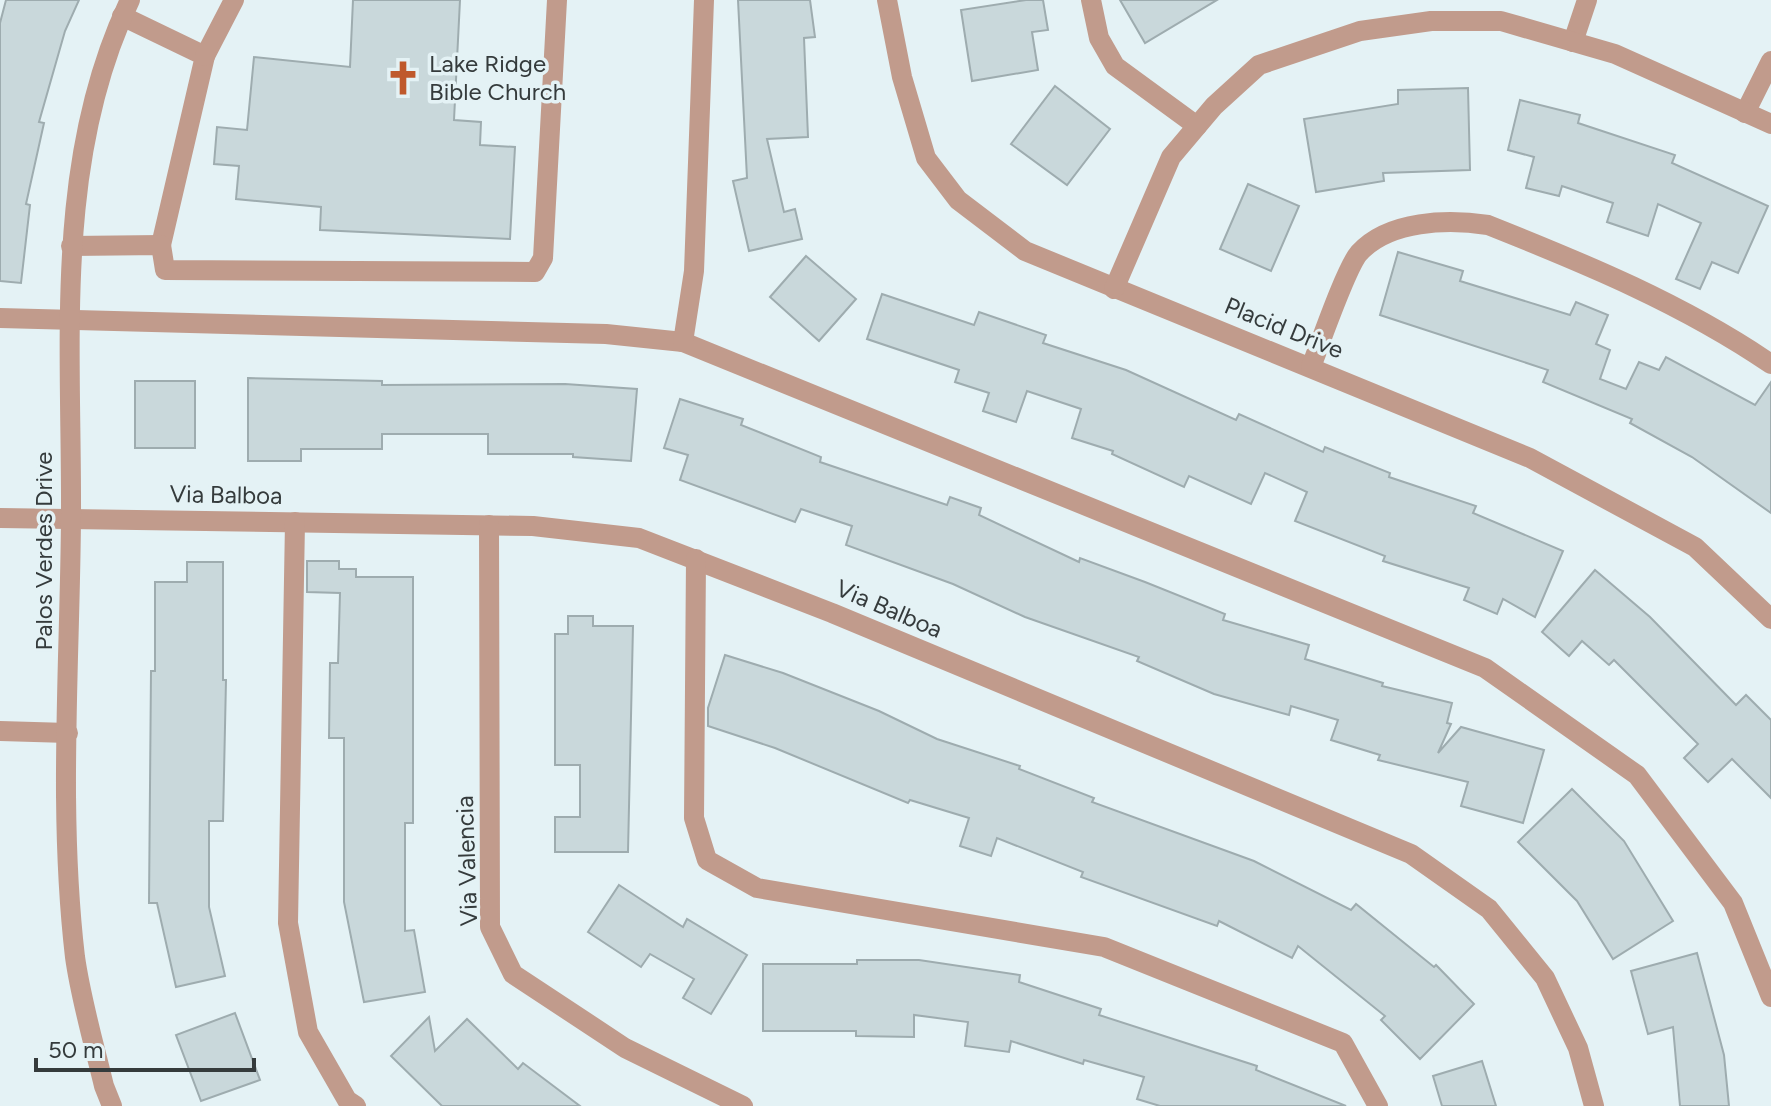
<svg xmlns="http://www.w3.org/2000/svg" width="1771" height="1106" font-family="Figtree,sans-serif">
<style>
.building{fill:#c9d8db;stroke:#9eacaf;stroke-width:2}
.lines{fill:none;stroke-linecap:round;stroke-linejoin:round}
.minor{stroke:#c19b8c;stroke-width:20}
.labels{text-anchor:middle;stroke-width:7;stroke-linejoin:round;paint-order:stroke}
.poi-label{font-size:24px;fill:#353b3c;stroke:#e4f2f5;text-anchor:start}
.street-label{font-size:24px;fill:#353b3c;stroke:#e4f2f5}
</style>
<rect width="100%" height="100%" fill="#e4f2f5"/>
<g class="building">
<path d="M6,0h73l-14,31 -26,91 5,1 -18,81 4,1 -9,78 -21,-2v-258z"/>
<path d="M353,0h107l-6,120 27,2 -1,23 35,2 -5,92 -190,-9 1,-23 -85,-8 3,-33 -25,-2 3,-37 30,3 7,-73 96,10z"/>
<path d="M738,0h72l5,37 -11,1 4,99 -41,2 17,73 11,-3 7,30 -53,12 -16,-70 14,-3z"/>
<path d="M1026,0h17l5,30 -16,2 6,38 -66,11 -11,-71z"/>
<path d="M1120,0h97l-72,43z"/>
<path d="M1055,86l55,43 -43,56 -56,-41z"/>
<path d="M1468,88l2,82 -87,3 1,8 -68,11 -12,-73 94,-15v-14z"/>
<path d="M1520,100l60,15 -2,8 97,32 -3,8 96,43 -30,67 -26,-11 -12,27 -24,-10 25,-56 -43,-19 -10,32 -41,-14 6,-19 -51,-17 -3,10 -33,-8 8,-31 -26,-7z"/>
<path d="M1248,184l51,22 -28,65 -51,-22z"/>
<path d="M1398,252l65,19 -3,10 110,34 6,-13 32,13 -12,29 14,6 -10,29 26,10 13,-27 20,8 7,-13 89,48 16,-23v131l-79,-56 -62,-34 2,-4 -89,-37 5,-12 -168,-55z"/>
<path d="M806,256l50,43 -37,42 -49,-44z"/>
<path d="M882,294l92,31 5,-13 67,23 -3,8 83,27 110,50 3,-6 84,38 2,-5 65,26 -1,4 87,29 -3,7 90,38 -28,66 -32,-18 -6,15 -33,-14 5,-12 -86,-27 2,-5 -90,-35 12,-29 -42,-19 -14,31 -62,-28 -5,11 -72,-33 1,-3 -41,-13 9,-29 -54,-18 -11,31 -33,-11 6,-18 -34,-11 4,-12 -92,-31z"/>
<path d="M248,378l134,3v4l183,-1 72,5 -6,72 -58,-4v-3h-85v-20h-106v15h-81v12h-53z"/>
<rect x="135" y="381" width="60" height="67"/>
<path d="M680,399l63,20 -2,6 80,32 -1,5 127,43 3,-8 31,11 -2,7 100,47 1,-4 65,24 80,32 -2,6 86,25 -4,14 78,24 -1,3 70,17 -5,20 4,1 -13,29 23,-26 83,23 -21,73 -62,-17 7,-24 -90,-22 2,-5 -49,-15 7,-20 -47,-14 -2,9 -75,-21 -77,-33 2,-4 -114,-40 -72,-33 -107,-39 6,-19 -51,-17 -6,13 -115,-42 8,-25 -24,-7z"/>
<path d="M307,561h32v8h17v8h57v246h-8v108l9,-1 11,62 -61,10 -20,-100v-164h-15l1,-75h8l2,-70 -33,-1z"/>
<path d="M187,562h36v118h3l-3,141h-14v86l16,69 -49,11 -19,-84h-8l2,-232h4v-89h32z"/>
<path d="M1595,570l55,47 86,88 10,-10 25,25v78l-39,-39 -24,23 -24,-24 14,-14 -84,-84 -5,5 -27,-24 -13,15 -27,-24z"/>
<path d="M568,616h25v10h40l-5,226h-73v-35h25v-52h-25v-131h13z"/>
<path d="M725,655l58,18 96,38 58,28 83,27 -1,3 75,29 -2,4 162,59 97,49 5,-6 78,63 2,-2 38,39 -54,55 -39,-39 4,-4 -87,-70 -6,12 -73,-37 -2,5 -136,-49 2,-5 -86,-34 -6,18 -31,-10 9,-28 -59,-18 -2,3 -133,-55 -67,-22v-18z"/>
<path d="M1572,789l52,52 49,80 -60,38 -36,-58 -59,-59z"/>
<path d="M619,885l64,42 4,-8 60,36 -36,59 -28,-16 11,-19 -44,-25 -9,13 -53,-35z"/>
<path d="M1697,953l27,102 5,51h-49l-7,-79 -25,7 -17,-63z"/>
<path d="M857,960h62l101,15 -1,7 82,27 -2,6 158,51 -1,4 90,36h-186l-23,-7 7,-22 -60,-17 -1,4 -72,-23 -2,11 -44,-6 3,-24 -54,-7v22l-58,-1v-5h-93v-67h94z"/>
<path d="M235,1013l25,67 -59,21 -25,-66z"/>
<path d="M429,1017l6,34 32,-32 51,50 5,-6 57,43h-138l-51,-50z"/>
<path d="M1482,1061l14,45h-54l-9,-30z"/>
</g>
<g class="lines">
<g class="minor">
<path d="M887,0l15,77 24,81 32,42 67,51 505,207 165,89 76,72"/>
<path d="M1091,0l8,38 16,28 82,60"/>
<path d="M122,16l83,40 -44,189"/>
<path d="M1573,42l14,-42"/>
<path d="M205,56l29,-56"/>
<path d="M1745,113l26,-52"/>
<path d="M71,246l90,-1 4,25 370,2 8,-14 14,-258"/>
<path d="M1114,289l57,-132 43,-51 45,-41 101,-34 71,-10h70l114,33 156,70"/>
<path d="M0,318l606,16 77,8 802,326 152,107 96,128 38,94"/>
<path d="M683,342l11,-71 10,-271"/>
<path d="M1311,367c9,-23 35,-99 48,-114 30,-33 89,-34 129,-28 98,39 195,79 283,139"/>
<path d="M0,518l533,8 106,12 193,75 579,241 78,55 56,69 33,70 16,58"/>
<path d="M295,522l-7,401 20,109 39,68 9,6"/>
<path d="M489,525l1,402 23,47 112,74 118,58"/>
<path d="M696,559l-2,259 13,42 50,28 347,59 239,96 35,63"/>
<path d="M0,731l68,2"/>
<path d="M112,1106l-8,-20c-10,-42 -23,-86 -29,-129 -17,-146 -5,-294 -4,-440 1,-172 -18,-357 59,-517"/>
</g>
</g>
<defs>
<g id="church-bare" transform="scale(2.76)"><path d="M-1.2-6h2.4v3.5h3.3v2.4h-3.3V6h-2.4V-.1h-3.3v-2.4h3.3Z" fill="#bf592c" stroke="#e4f2f5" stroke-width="2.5" paint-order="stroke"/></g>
</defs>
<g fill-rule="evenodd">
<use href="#church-bare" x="403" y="78"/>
</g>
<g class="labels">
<g class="poi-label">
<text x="429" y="72">Lake Ridge<tspan x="429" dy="28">Bible Church</tspan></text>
</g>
<g class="street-label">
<text transform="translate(1284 328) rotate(22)" y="8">Placid Drive</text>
<text transform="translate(226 495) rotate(1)" y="8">Via Balboa</text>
<text transform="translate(44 551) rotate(-90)" y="8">Palos Verdes Drive</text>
<text transform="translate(889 609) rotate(23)" y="8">Via Balboa</text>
<text transform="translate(467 861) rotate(-92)" y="8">Via Valencia</text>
</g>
</g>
<path d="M36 1058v12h218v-12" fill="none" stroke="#353b3c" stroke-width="4"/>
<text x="48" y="1058" font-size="24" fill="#353b3c" stroke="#e4f2f5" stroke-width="6" paint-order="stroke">50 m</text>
</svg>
